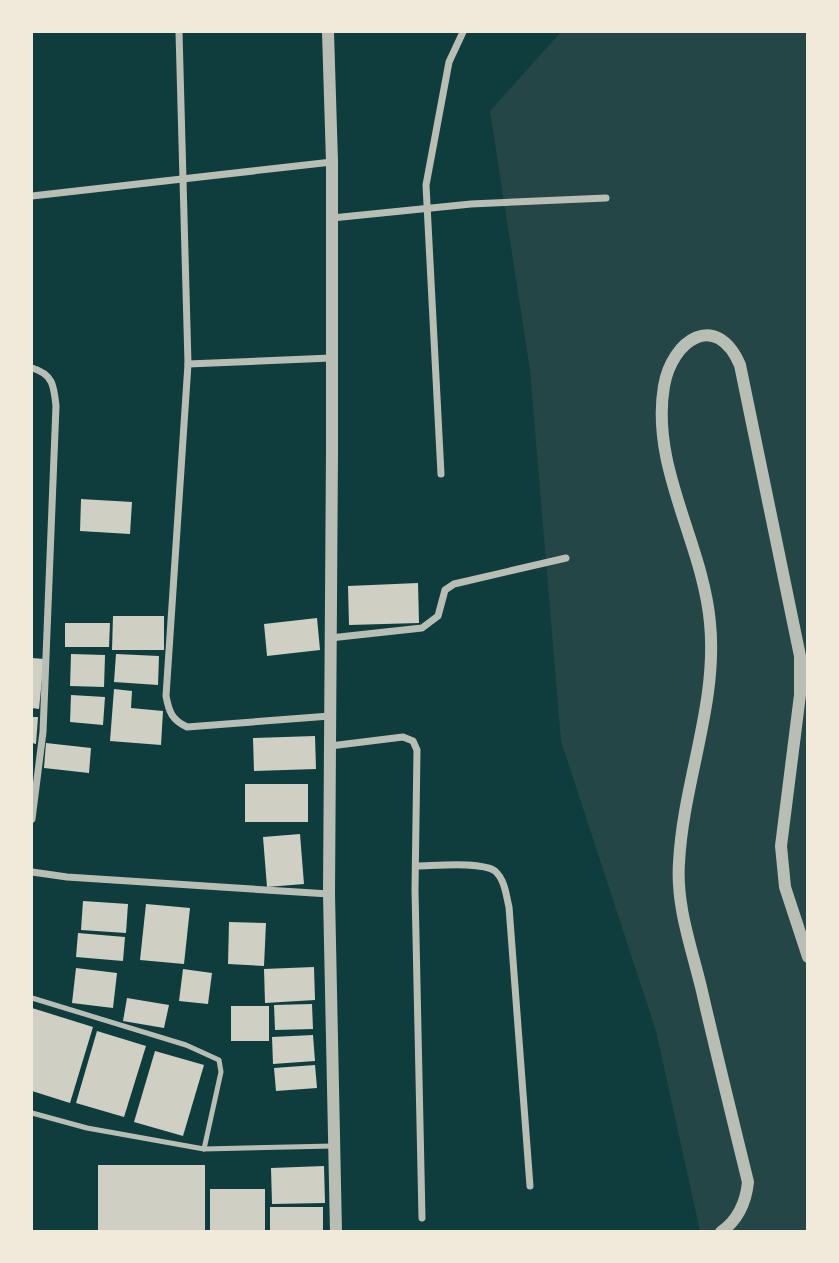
<svg xmlns="http://www.w3.org/2000/svg" width="839" height="1263" font-family="Rubik,sans-serif">
<style>
.green{fill:#244646}
.building{fill:#cfcfc3}
.lines{fill:none;stroke-linecap:round;stroke-linejoin:round}
.service{stroke:#b8beb3;stroke-width:5}
.minor{stroke:#b8beb3;stroke-width:7}
.tertiary{stroke:#b8beb3;stroke-width:12}
</style>
<rect width="100%" height="100%" fill="#0f3d3e"/>
<path class="green" d="M561,32h246v1199h-107l-44,-200 -95,-290 -31,-371 -40,-259z"/>
<g class="building">
<path d="M81,499l51,3 -2,32 -50,-3z"/>
<path d="M418,583l1,40 -70,2 -1,-39z"/>
<path d="M113,616h51v34h-52z"/>
<path d="M317,618l3,32 -53,6 -3,-32z"/>
<path d="M65,623h45l-1,24h-44z"/>
<path d="M71,654l34,1 -1,32 -34,-1z"/>
<path d="M116,654l43,2 -1,29 -44,-3z"/>
<path d="M32,658l12,1 -5,50 -7,-1z"/>
<path d="M114,689l18,2 -1,17 32,3 -2,34 -51,-4z"/>
<path d="M71,695l34,2 -2,28 -33,-3z"/>
<path d="M32,717h6l-2,27 -4,-1z"/>
<path d="M315,736l1,33 -62,2 -1,-33z"/>
<path d="M46,743l45,5 -2,25 -45,-5z"/>
<rect x="245" y="784" width="63" height="38"/>
<path d="M300,834l4,50 -37,3 -4,-50z"/>
<path d="M83,901l45,3 -2,29 -45,-3z"/>
<path d="M146,904l44,4 -6,56 -44,-4z"/>
<path d="M229,922l37,1 -2,43 -36,-2z"/>
<path d="M78,933l47,4 -2,24 -47,-4z"/>
<path d="M314,967l1,33 -50,3 -1,-34z"/>
<path d="M76,968l41,5 -4,35 -41,-5z"/>
<path d="M183,969l29,4 -4,31 -29,-3z"/>
<path d="M127,998l42,7 -5,23 -41,-7z"/>
<path d="M312,1004l1,25 -38,1 -1,-25z"/>
<rect x="231" y="1006" width="38" height="35"/>
<path d="M32,1008l61,19 -23,76 -38,-12z"/>
<path d="M97,1031l49,15 -22,71 -48,-14z"/>
<path d="M313,1035l2,26 -42,3 -1,-27z"/>
<path d="M155,1051l49,14 -21,71 -49,-14z"/>
<path d="M315,1065l2,23 -41,3 -2,-23z"/>
<rect x="98" y="1165" width="107" height="66"/>
<path d="M324,1166l1,37 -53,1 -1,-36z"/>
<rect x="210" y="1189" width="55" height="43"/>
<rect x="270" y="1207" width="53" height="25"/>
</g>
<g class="lines">
<g class="service">
<path d="M32,998l154,47 33,15 2,12 -17,77"/>
<path d="M32,1113l55,15 117,21 129,-3"/>
</g>
<g class="minor">
<path d="M179,32l9,332 -22,332c3,16 6,24 21,31l143,-11"/>
<path d="M32,196l300,-34"/>
<path d="M332,218l139,-14 135,-6"/>
<path d="M188,364l143,-6"/>
<path d="M32,368c21,6 22,18 24,38l-13,326 -11,87"/>
<path d="M441,474l-15,-289 23,-123 14,-30"/>
<path d="M330,638l92,-10 16,-12 7,-26 9,-6 112,-26"/>
<path d="M330,746l73,-9 10,4 4,9 -2,140 7,328"/>
<path d="M416,866c17,0 65,-5 79,5 10,9 11,24 14,36l21,279"/>
<path d="M32,872l35,5 262,17"/>
</g>
<g class="tertiary">
<path d="M328,32l4,130v290l-3,442 7,338"/>
<path d="M721,1232c17,-12 25,-30 27,-50 -16,-65 -32,-130 -47,-195 -10,-41 -25,-82 -22,-124 4,-81 39,-159 31,-240 -7,-80 -60,-156 -46,-237 8,-46 52,-76 76,-21l60,291v39l-19,151 4,41 23,70"/>
</g>
</g>
<rect width="839" height="1263" fill="none" stroke="#f1e9da" stroke-width="66"/>
</svg>
